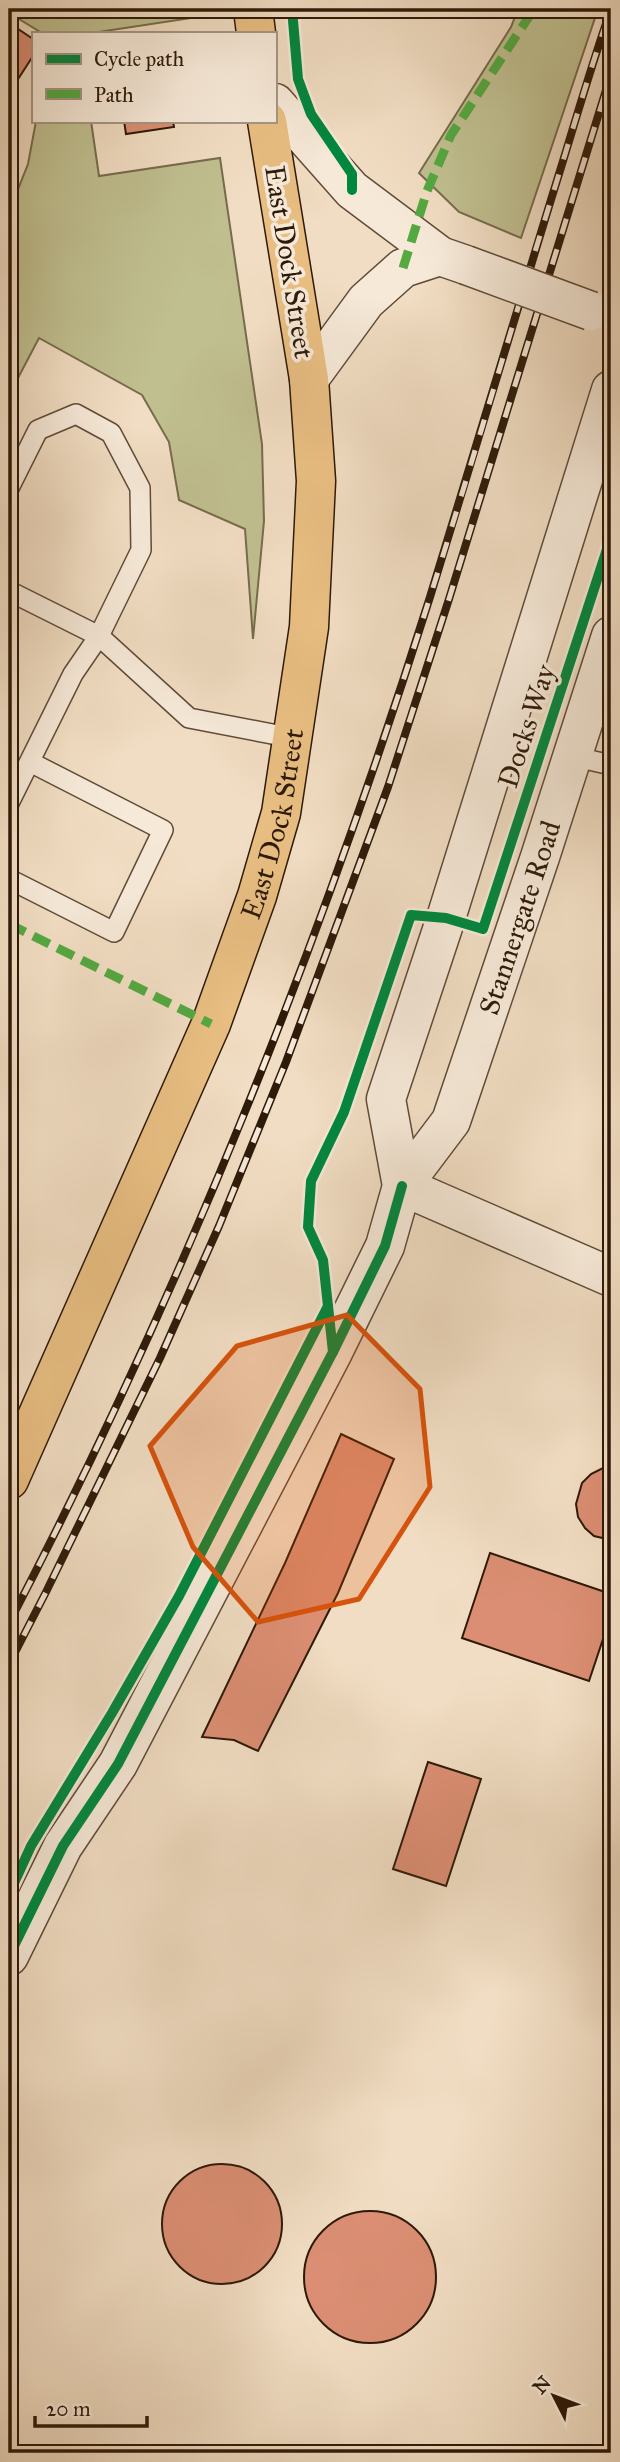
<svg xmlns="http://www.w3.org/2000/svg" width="620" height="2462" font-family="'IM FELL Great Primer',serif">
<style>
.green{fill:#c0bf90;stroke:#776c4c;stroke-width:2}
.building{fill:#db8e73;stroke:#2e1a09;stroke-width:2}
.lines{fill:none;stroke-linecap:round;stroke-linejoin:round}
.service-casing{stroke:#5f4b38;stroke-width:22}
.minor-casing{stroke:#5f4b38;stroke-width:41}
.trunk-casing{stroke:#2e1a09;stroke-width:41}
.service{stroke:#f6e9d8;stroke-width:19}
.minor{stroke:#f6e9d8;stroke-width:38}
.trunk{stroke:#e8be82;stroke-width:38}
.rail-casing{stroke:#2e1a09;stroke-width:8}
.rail{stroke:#f6e9d8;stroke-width:5;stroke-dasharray:16;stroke-linecap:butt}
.minor-bridge-casing{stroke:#5f4b38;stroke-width:41;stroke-linecap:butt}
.minor-bridge{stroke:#f6e9d8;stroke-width:38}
.quiet{stroke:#54a941;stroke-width:9;stroke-dasharray:18 9;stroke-linecap:butt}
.cycleway-casing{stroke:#f6e9d8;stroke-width:15}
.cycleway{stroke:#00873e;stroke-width:10}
.marked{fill:#d5530c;fill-opacity:0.2;stroke:#d5530c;stroke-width:5;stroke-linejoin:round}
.labels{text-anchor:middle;stroke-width:7;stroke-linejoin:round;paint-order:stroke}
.street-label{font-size:28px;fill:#2e1a09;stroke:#f6e9d8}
</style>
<rect width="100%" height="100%" fill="#f1ddc3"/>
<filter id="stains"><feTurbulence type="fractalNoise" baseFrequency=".00286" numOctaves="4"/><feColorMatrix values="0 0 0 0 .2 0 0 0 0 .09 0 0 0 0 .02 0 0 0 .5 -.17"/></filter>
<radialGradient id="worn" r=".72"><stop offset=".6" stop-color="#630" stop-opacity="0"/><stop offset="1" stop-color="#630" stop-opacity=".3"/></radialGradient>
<g class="green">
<path d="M9,9h188l1,8 -106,16h-50l-33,-20z"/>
<path d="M518,9h80l-77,229 -62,-26 -40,-39 92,-146z"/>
<path d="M36,121h55l8,55 121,-18 42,286 2,77 -11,118 -8,-110 -66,-29 -10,-58 -27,-47 -103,-57 -30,57v-183l19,-48z"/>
</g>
<g class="building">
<path d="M9,27l4,3 2,-3 18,12v17l-24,37z"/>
<path d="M124,121h49l1,6 -48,7z"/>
<path d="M341,1434l53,25 -56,134 -80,158 -24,-11 -32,-3 83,-174z"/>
<path d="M603,1468h8v72l-17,-4 -9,-8 -7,-11 -2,-13 6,-21 9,-9z"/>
<path d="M490,1553l121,41v21l-22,66 -127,-43z"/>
<path d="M428,1762l53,17 -35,107 -53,-17z"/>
<circle cx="222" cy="2224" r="60"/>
<circle cx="370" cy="2277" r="66"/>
</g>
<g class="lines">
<g class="service-casing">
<g id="service">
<path d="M9,488l29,-58 38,-16 35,19 29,55 1,62 -42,86 -26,38 -64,129"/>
<path d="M9,591l90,45 90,82 104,20"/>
<path d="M572,756l39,9"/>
<path d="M9,879l105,53 49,-102 -133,-68"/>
</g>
</g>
<g class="minor-casing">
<g id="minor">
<path d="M275,103l77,87 88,66 26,9"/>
<path d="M309,379l57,-78 37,-33 37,-12"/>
<path id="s1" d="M402,1186l49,-65 89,-264 71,-221"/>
<path d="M402,1186l209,91"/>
<path d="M9,1956l54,-110 55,-82 215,-412 52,-106 17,-60 -16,-87 60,-181 165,-528"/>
</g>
</g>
<g class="trunk-casing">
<g id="trunk">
<path d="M253,9l3,24"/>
<path id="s2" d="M9,1480l202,-456 46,-128 24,-83 28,-186 7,-146 -7,-102 -42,-258"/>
</g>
</g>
<use href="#service" class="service"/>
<use href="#minor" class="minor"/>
<use href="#trunk" class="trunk"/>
<g class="rail-casing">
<g id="rail">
<path d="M9,1623c171,-328 310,-674 421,-1026 44,-140 85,-282 129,-423 17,-55 33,-111 52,-165"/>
<path d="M9,1664l37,-72 114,-234 59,-132 67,-164 102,-275 61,-188 162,-525"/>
</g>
</g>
<use href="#rail" class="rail"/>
<g class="minor-bridge-casing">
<path id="minor-bridge" d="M466,265l125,46"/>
</g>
<use href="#minor-bridge" class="minor-bridge"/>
<g class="quiet">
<path d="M403,268l24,-77 24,-56 83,-126"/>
<path d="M9,924l202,100"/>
</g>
<g class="cycleway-casing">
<g id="cycleway">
<path d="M292,9l6,70 13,35 41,60v16"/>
<path d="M333,1352l-10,-92 -15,-33 3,-46 33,-69 67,-197 35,3 37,11 128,-392"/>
<path d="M9,1894l22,-48 81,-133 67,-117 149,-290"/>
<path d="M9,1956l54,-110 55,-82 215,-412 52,-106 17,-60"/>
</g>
</g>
<use href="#cycleway" class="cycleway"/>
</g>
<path class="marked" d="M347,1315l73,74 10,98 -71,112 -101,23 -65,-75 -43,-101 87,-100z"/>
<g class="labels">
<g class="street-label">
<text transform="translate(290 262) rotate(81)" y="10">East Dock Street</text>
<text transform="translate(526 726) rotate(-72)" y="10">Docks Way</text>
<text dy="10" stroke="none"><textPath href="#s2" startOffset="709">East Dock Street</textPath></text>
<text dy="10" stroke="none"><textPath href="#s1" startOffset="296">Stannergate Road</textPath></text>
</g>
</g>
<rect width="620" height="2462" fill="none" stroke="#f1ddc3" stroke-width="35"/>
<rect x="10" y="10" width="599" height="2441" fill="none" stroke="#2e1a09" stroke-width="3.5"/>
<rect x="18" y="18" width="585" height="2427" fill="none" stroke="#2e1a09" stroke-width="2"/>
<rect x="32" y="32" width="245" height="91" fill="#f6e9d8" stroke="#a69685" stroke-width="2"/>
<rect x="46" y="54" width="35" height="10" fill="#00873e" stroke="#a69685" stroke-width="2"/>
<text x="94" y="66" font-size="21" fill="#2e1a09">Cycle path</text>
<rect x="46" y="89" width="35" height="10" fill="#54a941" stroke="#a69685" stroke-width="2"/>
<text x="94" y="102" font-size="21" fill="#2e1a09">Path</text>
<g transform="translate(554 2396) rotate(312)" stroke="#f6e9d8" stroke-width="5" paint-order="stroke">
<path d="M0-5L12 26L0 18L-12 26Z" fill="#2e1a09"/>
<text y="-10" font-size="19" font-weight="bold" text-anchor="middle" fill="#2e1a09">N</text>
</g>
<path d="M35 2416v10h112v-10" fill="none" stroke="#2e1a09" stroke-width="3.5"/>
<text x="46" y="2416" font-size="21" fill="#2e1a09" stroke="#f6e9d8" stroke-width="5" paint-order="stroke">20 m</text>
<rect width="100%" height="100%" filter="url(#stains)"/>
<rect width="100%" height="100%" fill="url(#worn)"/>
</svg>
